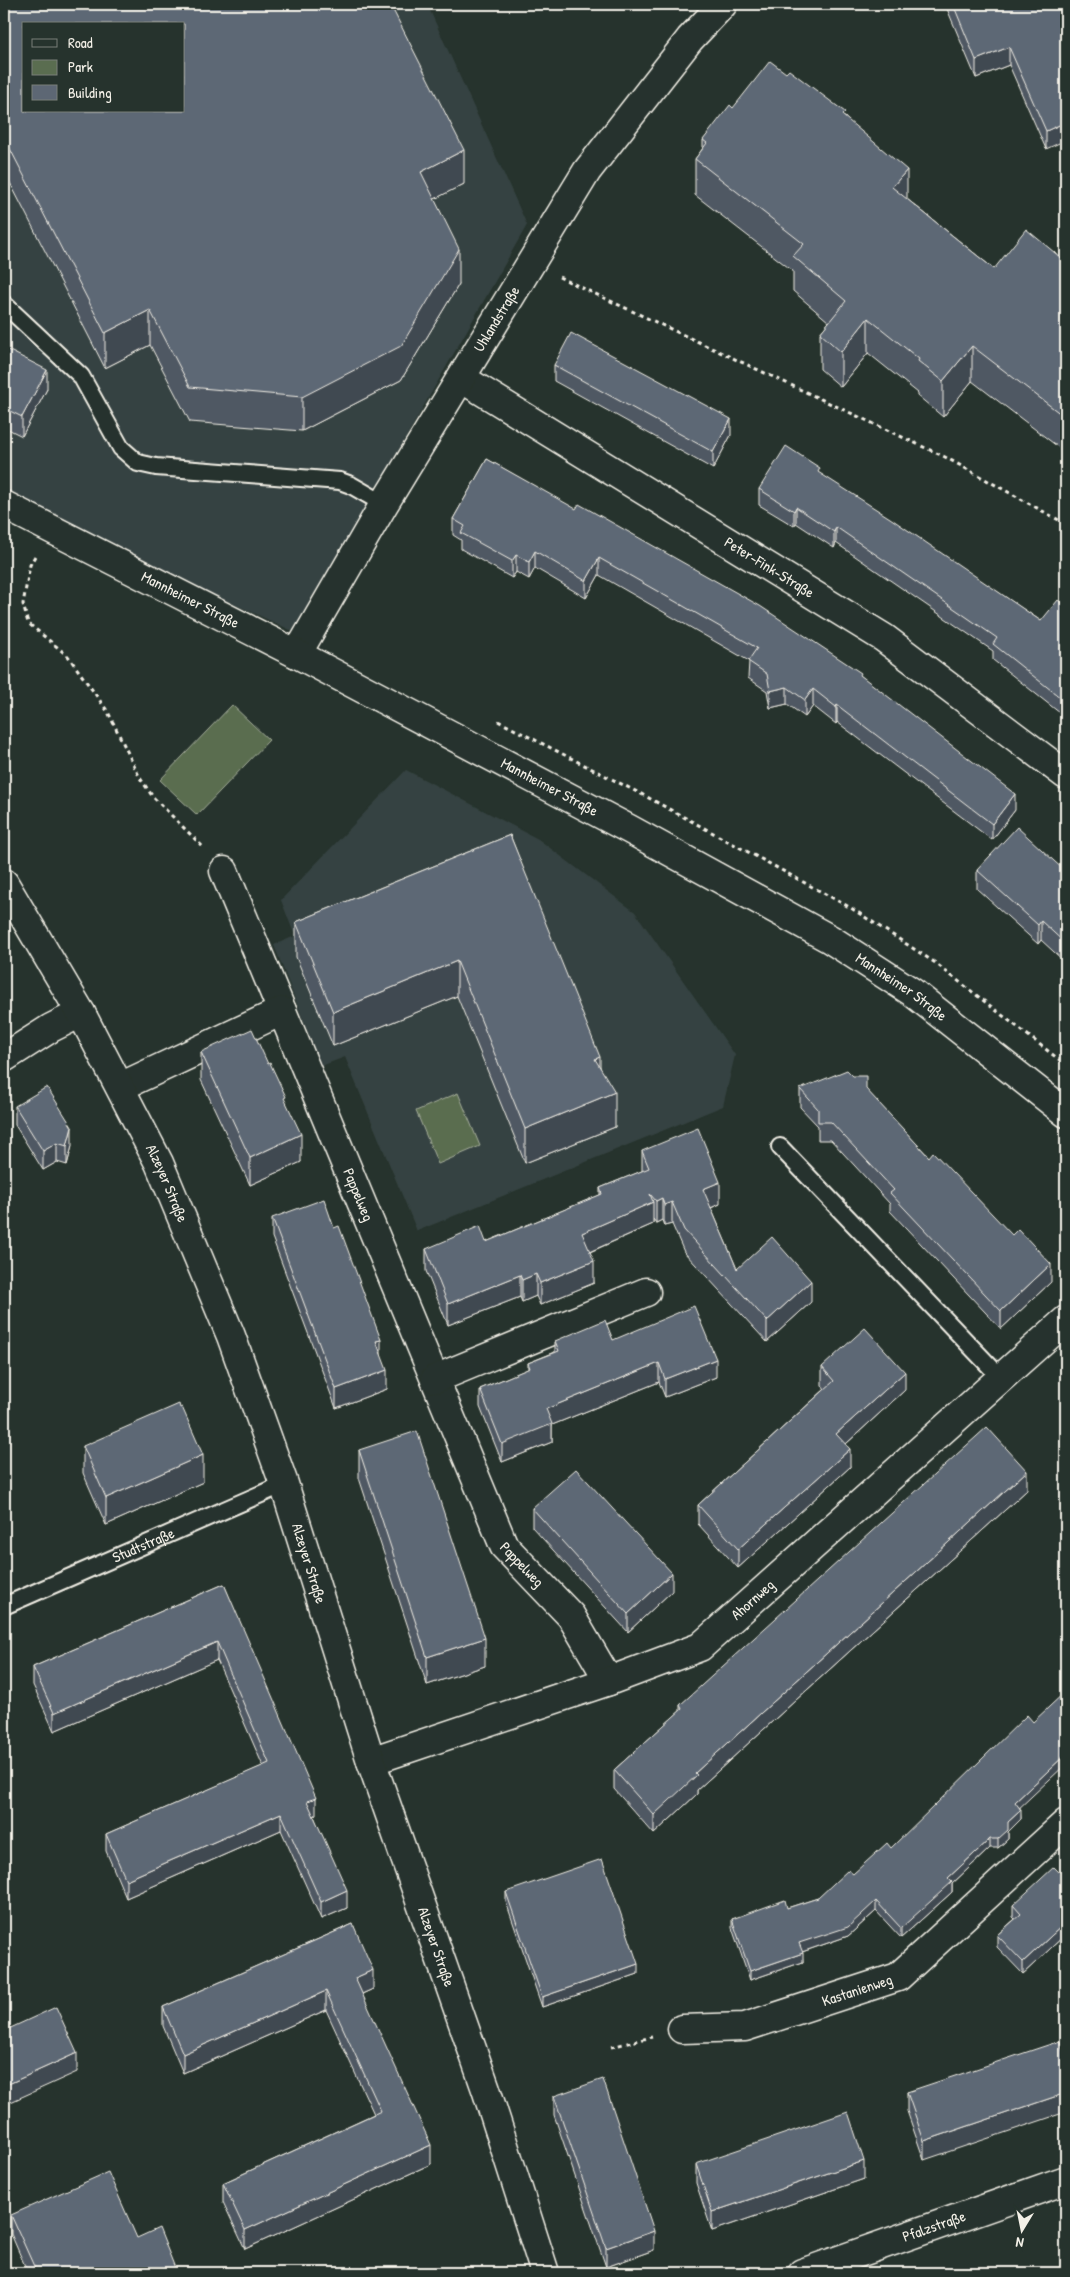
<svg xmlns="http://www.w3.org/2000/svg" width="1070" height="2277" font-family="'Patrick Hand',sans-serif">
<style>
.built{fill:#364342;fill-rule:evenodd}
.green{fill:#5a6d50;stroke:#a7af9c}
.lines{fill:none;stroke-linecap:round;stroke-linejoin:round}
.lane-casing{stroke:#f4f1e8;stroke-width:20}
.street-casing{stroke:#f4f1e8;stroke-width:31}
.secondary-casing{stroke:#f4f1e8;stroke-width:31}
.path{stroke:#f4f1e8;stroke-width:3;stroke-dasharray:4 4;stroke-linecap:butt}
.lane{stroke:#26332d;stroke-width:16}
.street{stroke:#26332d;stroke-width:28}
.secondary{stroke:#26332d;stroke-width:28}
.wall{fill:#505964;stroke:#f4f1e8}
.shaded-wall{fill:#414851;stroke:#f4f1e8}
.building{fill:#5d6774;stroke:#f4f1e8;fill-rule:evenodd}
.labels{text-anchor:middle;stroke-width:4;stroke-linejoin:round;paint-order:stroke}
.street-label{font-size:15px;fill:#f4f1e8;stroke:#26332d}
</style>
<rect width="100%" height="100%" fill="#26332d"/>
<filter id="ink" filterUnits="userSpaceOnUse"><feTurbulence type="fractalNoise" baseFrequency=".02" numOctaves="2"/><feDisplacementMap in="SourceGraphic" scale="10" xChannelSelector="R" yChannelSelector="G"/><feConvolveMatrix kernelMatrix="1 2 1 2 8 2 1 2 1" color-interpolation-filters="sRGB"/></filter>
<g filter="url(#ink)">
<g class="built">
<path d="M4,4h423l100,221 -232,407 -291,-133zM24,24h160v87h-160z"/>
<path d="M406,770l132,69 97,73 100,143 -12,51 -306,125 -72,-174 -24,9 -47,-121 21,-9 -14,-36z"/>
</g>
<g class="green">
<path d="M232,705l37,35 -72,75 -37,-35z"/>
<path d="M458,1093l22,53 -42,18 -22,-53z"/>
</g>
<g class="lines">
<g class="lane-casing">
<g id="lane">
<path d="M4,304l77,72 40,72 17,15 18,4 184,14 11,4 33,19"/>
<path d="M780,1147l221,231"/>
<path id="s1" d="M4,1606l280,-122"/>
</g>
</g>
<g class="street-casing">
<g id="street">
<path id="s2" d="M461,378l423,260 182,137"/>
<path id="s3" d="M297,654l87,-150 203,-333 103,-132 33,-35"/>
<path d="M224,871l58,140"/>
<path d="M4,1058l47,-30 30,-15"/>
<path id="s4" d="M120,1087l162,-76 222,535 67,70 38,65"/>
<path d="M435,1379l211,-87"/>
<path id="s5" d="M371,1761l238,-80 91,-34 366,-327"/>
<path id="s6" d="M682,2029l63,-2 153,-50 168,-154"/>
<path id="s7" d="M802,2273l264,-93"/>
</g>
</g>
<g class="secondary-casing">
<g id="secondary">
<path id="s8" d="M4,505l293,149 332,175 201,110 82,53 154,121"/>
<path id="s9" d="M4,883l77,130 78,150 72,173 53,148 87,277 115,328 59,184"/>
</g>
</g>
<g class="path">
<path d="M559,277l386,180 121,67"/>
<path d="M35,556l-5,9 -7,39 5,19 40,33 40,56 32,66 13,19 51,51"/>
<path d="M498,721l149,76 204,111 83,54 132,103"/>
<path d="M611,2047l41,-10"/>
</g>
<use href="#lane" class="lane"/>
<use href="#street" class="street"/>
<use href="#secondary" class="secondary"/>
</g>
<g class="wall">
<path d="M4,4l460,180 -30,15 25,85 -58,96 -99,51 -112,-9 -40,-77 -45,23 -101,-197z"/>
<path d="M945,4h121l-20,145 -37,-84 -33,13z"/>
<path d="M733,108l112,9 62,82 87,70 72,-7v191l-94,-72 -29,36 -25,-21v-3l-50,-40 -27,34 -21,-18v-36l9,-11 -36,-31v-20l-98,-76v-36l8,-11v-8z"/>
<path d="M4,348l43,41 -25,47 -18,-9z"/>
<path d="M554,365l177,70 -18,34 -159,-88z"/>
<path d="M487,459l374,217 154,134 -23,30 -155,-118 -1,2 -23,-18 -8,11 -18,-13 -17,4 -3,-17 -19,-13 1,-17 -150,-86 -13,23 -51,-30 -6,11 -13,-7 -4,6 -51,-29v-9l-8,-5v-16z"/>
<path d="M820,474l221,147 25,-14v115l-1,-1v-4l-72,-57v-9l-157,-108 -2,5 -38,-25 -2,3 -35,-21v-16z"/>
<path d="M510,835l90,232 15,60 -90,36 -68,-167 -124,50 -37,-89v-35z"/>
<path d="M977,870l89,2v91l-25,-23 -3,4 -61,-55z"/>
<path d="M201,1052l85,51 15,59 -51,23 -49,-105z"/>
<path d="M800,1089l66,1 63,67 122,125 -50,47 -111,-118v-7l-59,-64h-13v-14l-18,-19z"/>
<path d="M15,1106l57,40 -5,19 -10,-3 -14,8 -28,-45z"/>
<path d="M642,1151l78,53 -9,4 26,61 74,33 -44,40 -83,-90 -12,-28 -8,2 -2,-6 -6,3 -3,-4v5l-63,28 4,31 -54,22 -4,-9 -14,6 -2,-5 -72,28 -22,-54v-22l60,-7 114,-47v-7l42,-17z"/>
<path d="M272,1218l115,171 -51,19 -64,-171z"/>
<path d="M613,1340l103,37 -51,20 -6,-15 -107,43v17l-50,20 -22,-55v-18l48,-20v-6l27,-11v-11z"/>
<path d="M822,1367l83,23 -59,54 4,23 -112,101 -40,-44v-19l127,-116 -3,-4z"/>
<path d="M83,1446l120,36 -97,43 -23,-52z"/>
<path d="M359,1450l126,216 -58,19 -68,-207z"/>
<path d="M1027,1490l-330,300v4l-43,40 -40,-45v-19l66,-59v-6z"/>
<path d="M532,1508l140,83 -44,41 -96,-105z"/>
<path d="M224,1584l92,231 -2,1 33,92 -26,11 -40,-89 -155,68 -20,-47v-17l157,-68 -46,-106 -163,71 -21,-46v-18z"/>
<path d="M1020,1807l1,12 -13,13v7l-10,9h-8l-38,36v8l-51,46 -25,-27 -28,25 -46,16 1,10 -53,18 -18,-52v-9l55,-11 31,-10 73,-50z"/>
<path d="M1066,1867v67l-43,40 -26,-27v-12l18,-16 -2,-2v-12l47,-32z"/>
<path d="M506,1892l132,82 -96,33 -36,-105z"/>
<path d="M353,1924l20,65 -11,5 69,170 -186,85 -22,-47v-19l151,-69 -48,-104 -143,63 -20,-47v-19z"/>
<path d="M1066,2060l-142,100 -17,-49v-19z"/>
<path d="M554,2096l100,154 -48,17 -52,-152z"/>
<path d="M696,2164l168,15 -152,52 -16,-48z"/>
<path d="M11,2215l126,23 40,35h-149l-17,-39z"/>
</g>
<g class="shaded-wall">
<path d="M1009,47v18l-33,13v-18z"/>
<path d="M1066,122v18l-20,9v-18z"/>
<path d="M464,150v34l-43,22v-34z"/>
<path d="M907,170v35l-15,-18z"/>
<path d="M459,249v35l-58,96 -99,51v-34z"/>
<path d="M150,310v35l-45,23v-35z"/>
<path d="M868,318v35l-27,34v-35z"/>
<path d="M972,346v35l-29,36v-36z"/>
<path d="M47,370v19l-25,47v-19z"/>
<path d="M731,419v16l-18,34v-17z"/>
<path d="M796,507v16l-2,3v-15z"/>
<path d="M836,527v16l-2,5v-16z"/>
<path d="M535,551v17l-6,11v-17z"/>
<path d="M516,555v17l-4,6v-17z"/>
<path d="M599,558v17l-13,23v-17z"/>
<path d="M787,687v17l-17,4v-17z"/>
<path d="M813,689v17l-8,11v-17z"/>
<path d="M837,705v17l-1,2v-17z"/>
<path d="M1015,794v16l-23,30v-16z"/>
<path d="M1041,921v19l-3,4v-19z"/>
<path d="M457,961v35l-124,50v-34z"/>
<path d="M600,1057v34l-5,-32z"/>
<path d="M615,1092v35l-90,36v-34z"/>
<path d="M72,1127v19l-5,19v-19z"/>
<path d="M301,1134v28l-51,23v-27z"/>
<path d="M57,1143v19l-14,8v-19z"/>
<path d="M720,1182v22l-17,7v-22z"/>
<path d="M662,1198v22l-6,3v-22z"/>
<path d="M653,1202v22l-71,31v-22z"/>
<path d="M672,1202v22l-8,2v-21z"/>
<path d="M594,1261v22l-54,22v-22z"/>
<path d="M1051,1264v18l-50,47v-18z"/>
<path d="M536,1274v22l-14,6v-22z"/>
<path d="M520,1275v22l-72,28v-21z"/>
<path d="M811,1281v21l-44,40v-21z"/>
<path d="M381,1340v19l-5,-18z"/>
<path d="M716,1359v18l-51,20v-18z"/>
<path d="M659,1363v19l-107,43v17l-50,20v-18l44,-35z"/>
<path d="M387,1370v19l-51,19v-19z"/>
<path d="M905,1372v18l-69,63v-19z"/>
<path d="M850,1449v18l-112,101v-19z"/>
<path d="M203,1455v27l-97,43v-27z"/>
<path d="M1027,1471v19l-330,300v4l-43,40v-19l41,-42z"/>
<path d="M672,1573v18l-44,41v-18z"/>
<path d="M485,1638v28l-58,19v-28z"/>
<path d="M217,1642v18l-163,71v-18z"/>
<path d="M1066,1754v10l-51,48v-10z"/>
<path d="M316,1798v17l-9,4v-18z"/>
<path d="M1021,1810v9l-13,13v7l-10,9v-9l10,-17z"/>
<path d="M281,1813v17l-155,68v-18z"/>
<path d="M990,1839v9l-38,36v8l-51,46v-10l47,-50z"/>
<path d="M347,1890v18l-26,11v-17z"/>
<path d="M876,1901v10l-28,25 -49,17v-10z"/>
<path d="M1066,1922v12l-43,40v-12z"/>
<path d="M803,1953v9l-53,18v-9z"/>
<path d="M638,1964v10l-96,33v-10z"/>
<path d="M373,1970v19l-18,8v-19z"/>
<path d="M326,1991v19l-143,63v-19z"/>
<path d="M77,2053v19l-73,33v-19z"/>
<path d="M1066,2093v19l-142,48v-19z"/>
<path d="M431,2145v19l-186,85v-19z"/>
<path d="M864,2161v18l-152,52v-19z"/>
<path d="M654,2231v19l-48,17v-19z"/>
</g>
<g class="building">
<path d="M4,4h386l74,146 -43,22 38,77 -58,97 -99,51 -112,-10 -40,-77 -45,23 -101,-196zM24,24h160v87h-160z"/>
<path d="M953,4h113v118l-20,9 -37,-84 -33,13z"/>
<path d="M770,61l16,12 3,-3 56,42 -3,3 65,55 -15,17 102,82 32,-40 40,33v156l-94,-72 -29,35 -25,-20 1,-2 -51,-41 -27,34 -21,-19 26,-32 -53,-45 11,-12 -109,-85 12,-16 -4,-3 27,-35 3,3z"/>
<path d="M571,333l160,86 -18,33 -159,-87z"/>
<path d="M4,348l43,22 -25,47 -18,-9z"/>
<path d="M786,446l34,22 -2,4 72,46 151,103 17,-21 8,7v95l-73,-58 4,-6 -161,-111 -2,5 -38,-25 -2,4 -35,-22z"/>
<path d="M487,459l89,50 3,-5 181,102 101,67 -1,2 155,119 -23,30 -155,-119 -1,2 -23,-18 -8,11 -18,-13 -17,4 -3,-17 -19,-13 9,-13 -158,-90 -13,23 -51,-30 -6,11 -13,-7 -4,6 -51,-28 4,-7 -12,-7z"/>
<path d="M1017,827l49,45v72l-25,-23 -3,4 -61,-55z"/>
<path d="M510,835l90,222 -5,2 20,33 -90,37 -68,-168 -124,51 -37,-90z"/>
<path d="M252,1029l16,35 2,-1 16,34 -2,1 17,36 -51,24 -49,-106z"/>
<path d="M847,1070l6,6h13v13l63,68 4,-5 79,83 6,-6 33,35 -50,47 -111,-118 4,-3 -63,-68h-13v-13l-18,-20z"/>
<path d="M47,1087l25,40 -5,19 -10,-3 -14,8 -28,-45z"/>
<path d="M698,1128l22,54 -17,7 34,80 35,-32 39,44 -44,40 -83,-91 -12,-28 -8,3 -2,-7 -6,3 -6,-7 3,8 -71,31 12,28 -54,22 -4,-9 -14,6 -2,-5 -72,29 -22,-55 54,-23 6,16 116,-48 -2,-6 49,-20 -7,-17z"/>
<path d="M324,1199l10,29 5,-2 42,114 -5,1 11,29 -51,19 -64,-171z"/>
<path d="M694,1306l22,53 -51,20 -6,-16 -113,46 6,15 -50,20 -22,-55 50,-21 -2,-5 31,-12 -4,-10 50,-21 8,20z"/>
<path d="M865,1328l40,44 -69,62 14,15 -112,100 -40,-44 136,-124 -12,-14z"/>
<path d="M179,1404l1,4 2,-1 21,48 -97,43 -23,-52z"/>
<path d="M987,1427l40,44 -332,302 2,2 -43,40 -40,-45 68,-61 -2,-4z"/>
<path d="M417,1431l68,207 -58,19 -68,-207z"/>
<path d="M576,1469l96,104 -44,41 -96,-106z"/>
<path d="M224,1584l92,214 -9,3 40,89 -26,12 -40,-89 -155,67 -20,-46 163,-71 -52,-121 -163,71 -21,-46z"/>
<path d="M1066,1691v63l-51,48 6,8 -13,12v8l-10,9h-8l-42,39 4,4 -51,46 -25,-27 -28,26 -49,16 4,10 -53,18 -18,-52 53,-19 2,8 31,-10 30,-28 5,4 34,-31 4,5 136,-133 6,7z"/>
<path d="M602,1859l36,105 -96,33 -36,-105z"/>
<path d="M1054,1867l6,6 6,-6v55l-43,40 -26,-27 24,-21 -8,-9z"/>
<path d="M353,1924l20,46 -18,8 76,167 -186,85 -22,-47 158,-72 -55,-120 -143,63 -20,-47z"/>
<path d="M56,2007l21,46 -73,33v-55z"/>
<path d="M1060,2041l6,19v33l-142,48 -17,-49z"/>
<path d="M603,2079l51,152 -48,17 -52,-152z"/>
<path d="M848,2112l16,49 -152,51 -16,-48z"/>
<path d="M108,2172l29,66 22,-10 18,45h-129l-1,-1 -4,1h-6l-26,-58z"/>
</g>
</g>
<g class="labels">
<g class="street-label">
<text dy="5" stroke="none"><textPath href="#s3" startOffset="390">Uhlandstraße</textPath></text>
<text dy="5" stroke="none"><textPath href="#s2" startOffset="362">Peter-Fink-Straße</textPath></text>
<text dy="5" stroke="none"><textPath href="#s8" startOffset="209">Mannheimer Straße</textPath></text>
<text dy="5" stroke="none"><textPath href="#s8" startOffset="614">Mannheimer Straße</textPath></text>
<text dy="5" stroke="none"><textPath href="#s8" startOffset="1019">Mannheimer Straße</textPath></text>
<text dy="5" stroke="none"><textPath href="#s9" startOffset="342">Alzeyer Straße</textPath></text>
<text dy="5" stroke="none"><textPath href="#s4" startOffset="378">Pappelweg</textPath></text>
<text dy="5" stroke="none"><textPath href="#s1" startOffset="152">Studtstraße</textPath></text>
<text dy="5" stroke="none"><textPath href="#s9" startOffset="748">Alzeyer Straße</textPath></text>
<text dy="5" stroke="none"><textPath href="#s4" startOffset="784">Pappelweg</textPath></text>
<text dy="5" stroke="none"><textPath href="#s5" startOffset="419">Ahornweg</textPath></text>
<text dy="5" stroke="none"><textPath href="#s9" startOffset="1152">Alzeyer Straße</textPath></text>
<text dy="5" stroke="none"><textPath href="#s6" startOffset="181">Kastanienweg</textPath></text>
<text dy="5" stroke="none"><textPath href="#s7" startOffset="140">Pfalzstraße</textPath></text>
</g>
</g>
<rect width="1070" height="2277" fill="none" stroke="#26332d" stroke-width="20"/>
<rect x="10" y="10" width="1050" height="2257" fill="none" stroke="#f4f1e8" stroke-width="2" filter="url(#ink)"/>
<rect x="22" y="22" width="162" height="90" fill="#26332d" stroke="#787f78"/>
<rect x="32" y="39" width="25" height="8" fill="#26332d" stroke="#787f78"/>
<text x="68" y="48" font-size="15" fill="#f4f1e8">Road</text>
<rect x="32" y="60" width="25" height="15" fill="#5a6d50" stroke="#787f78"/>
<text x="68" y="72" font-size="15" fill="#f4f1e8">Park</text>
<rect x="32" y="85" width="25" height="15" fill="#5d6774" stroke="#787f78"/>
<text x="68" y="98" font-size="15" fill="#f4f1e8">Building</text>
<g transform="translate(1022 2230) rotate(190)" stroke="#26332d" stroke-width="4" paint-order="stroke">
<path d="M0-4L9 19L0 12L-9 19Z" fill="#f4f1e8"/>
<text y="-8" font-size="14" font-weight="bold" text-anchor="middle" fill="#f4f1e8">N</text>
</g>
</svg>
